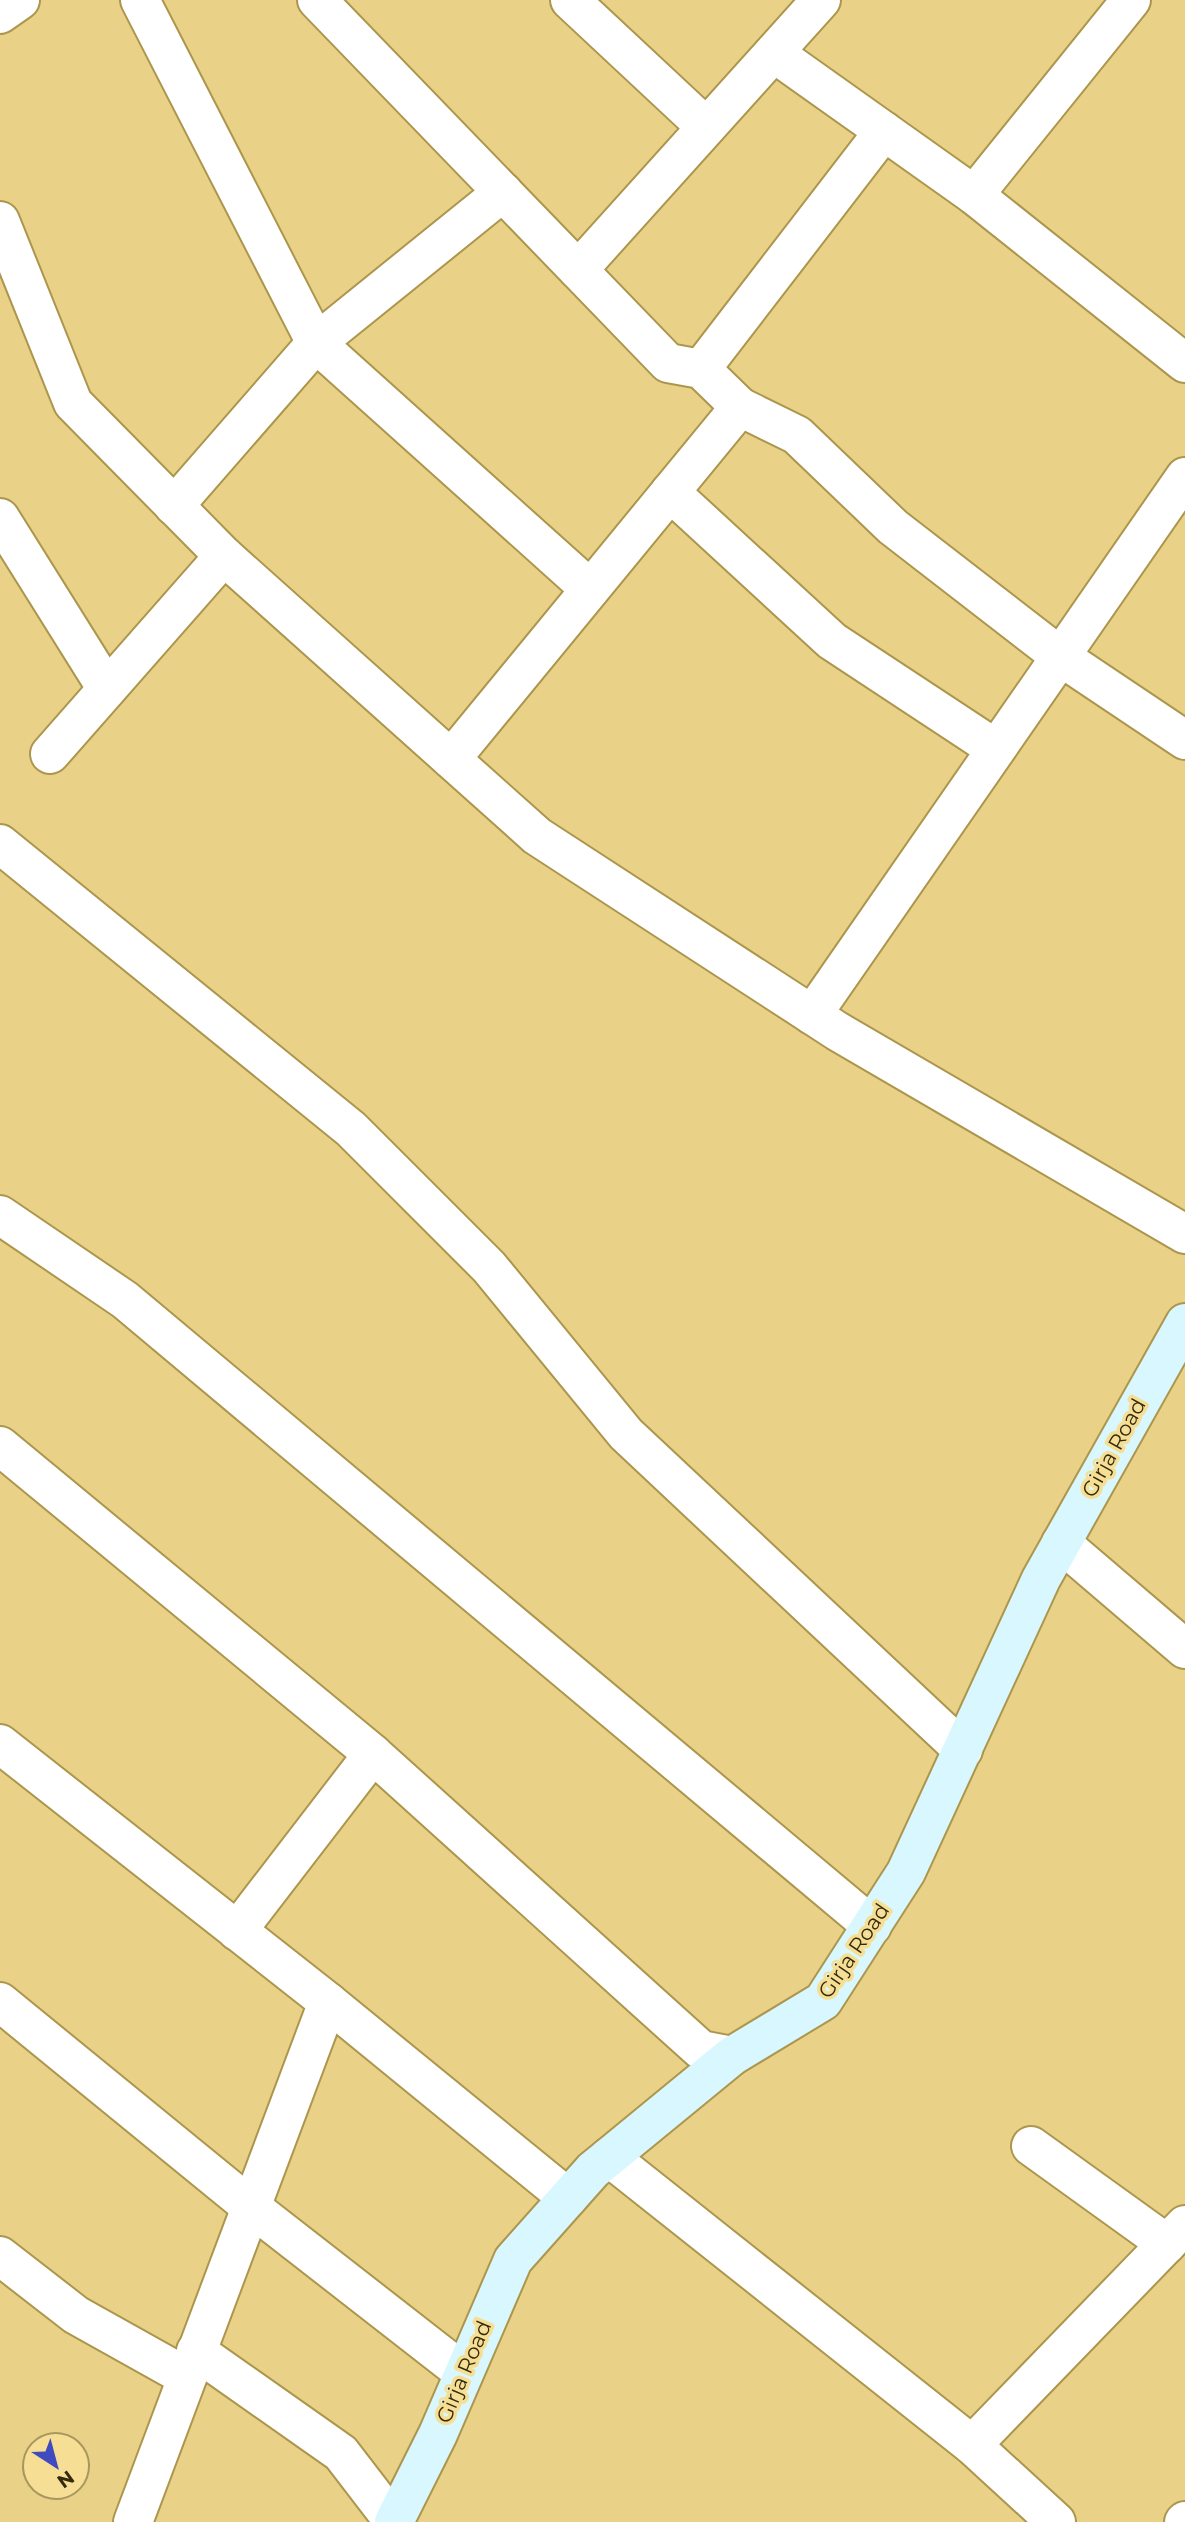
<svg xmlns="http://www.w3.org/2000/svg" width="1185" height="2522" font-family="Montserrat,sans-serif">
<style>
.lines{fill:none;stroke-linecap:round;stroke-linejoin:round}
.minor-casing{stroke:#ac964d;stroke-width:42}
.secondary-casing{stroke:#ac964d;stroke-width:42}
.minor{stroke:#fff;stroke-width:38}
.secondary{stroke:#d8f7fe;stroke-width:38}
.labels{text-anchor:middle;stroke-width:7;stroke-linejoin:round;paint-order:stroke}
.street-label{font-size:21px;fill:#342b0c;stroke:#f6df94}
</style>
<rect width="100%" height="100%" fill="#e9d287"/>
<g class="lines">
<g class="minor-casing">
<g id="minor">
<path d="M140,0l176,343 274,246"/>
<path d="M317,0l351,363 33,6 39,38 -289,352"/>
<path d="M570,0l136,127"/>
<path d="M0,14l20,-14"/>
<path d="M774,53l200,142 211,168"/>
<path d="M974,195l157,-195"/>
<path d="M0,221l73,182 151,153 313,280 300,195 348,203"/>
<path d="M578,270l243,-270"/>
<path d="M701,369l183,-238"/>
<path d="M740,407l57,28 96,92 168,130 124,83"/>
<path d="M670,492l162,149 164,108"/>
<path d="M174,506l142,-163 187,-151"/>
<path d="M0,518l107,171"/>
<path d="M50,754l174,-198"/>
<path d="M0,844l351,285 138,138 137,167 337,316"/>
<path d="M812,1015l373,-538"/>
<path d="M0,1215l125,85 747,626"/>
<path d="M0,1446l373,308"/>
<path d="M1061,1543l124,106"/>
<path d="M0,1744l328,258 -195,520"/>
<path d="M237,1931l136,-177 328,296 31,6"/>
<path d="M0,2002l251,205 213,166"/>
<path d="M328,2002l240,196"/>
<path d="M1031,2146l136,98"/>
<path d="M609,2157l363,288 84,77"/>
<path d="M0,2256l76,59 111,62"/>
<path d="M196,2351l145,102 53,69"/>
<path d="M972,2445l213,-220"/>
<path d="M1184,2522l1,-1"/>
</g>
</g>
<g class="secondary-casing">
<path id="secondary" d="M394,2522l44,-88 75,-174 80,-90 16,-13 123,-101 91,-55 83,-129 135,-293 144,-256"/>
</g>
<use href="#minor" class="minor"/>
<use href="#secondary" class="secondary"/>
</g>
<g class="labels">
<g class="street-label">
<text transform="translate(1114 1448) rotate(-61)" y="7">Girja Road</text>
<text transform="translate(854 1951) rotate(-56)" y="7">Girja Road</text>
<text transform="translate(464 2372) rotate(-67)" y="7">Girja Road</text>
</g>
</g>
<g transform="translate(56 2466) rotate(144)"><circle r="33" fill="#f6df94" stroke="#a8975e" stroke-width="2"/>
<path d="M0-5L12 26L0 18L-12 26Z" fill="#3f4bbf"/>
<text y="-10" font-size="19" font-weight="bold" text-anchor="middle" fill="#342b0c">N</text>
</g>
</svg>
